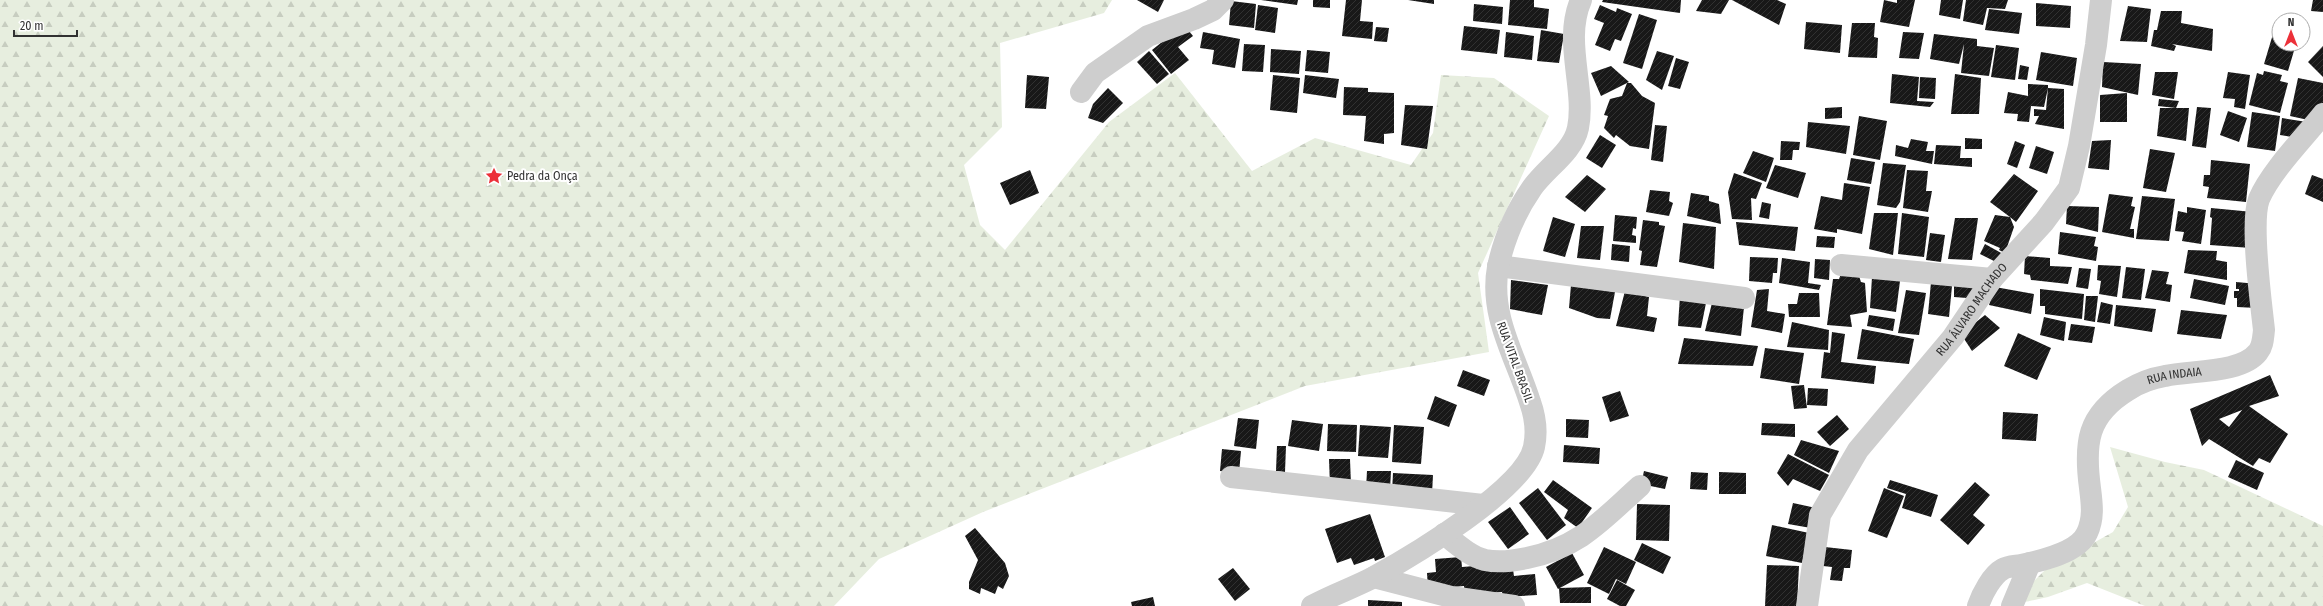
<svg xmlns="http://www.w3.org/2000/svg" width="2323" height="606" font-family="'Fira Sans Condensed',sans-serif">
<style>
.forest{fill:url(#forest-firs)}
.building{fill:url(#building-hatch);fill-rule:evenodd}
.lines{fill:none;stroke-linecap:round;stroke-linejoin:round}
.minor{stroke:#cecece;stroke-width:22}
.tertiary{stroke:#cecece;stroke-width:22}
.labels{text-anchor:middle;stroke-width:4;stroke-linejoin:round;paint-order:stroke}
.poi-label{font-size:12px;fill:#313131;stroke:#fff;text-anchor:start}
.street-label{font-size:12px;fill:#313131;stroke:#fff}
</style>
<defs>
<pattern id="forest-firs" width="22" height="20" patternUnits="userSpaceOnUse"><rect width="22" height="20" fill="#e7eedf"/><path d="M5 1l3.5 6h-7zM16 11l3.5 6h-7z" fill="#c7cdc0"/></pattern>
<pattern id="building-hatch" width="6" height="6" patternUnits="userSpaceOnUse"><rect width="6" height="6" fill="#181818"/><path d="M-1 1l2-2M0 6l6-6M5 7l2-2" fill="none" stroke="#313131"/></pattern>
</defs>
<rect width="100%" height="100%" fill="#fff"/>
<g class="forest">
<path d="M0,0h1112l-8,13 -104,30 2,84 -38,38 16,60 25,25 104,-128 66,-49 77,98 63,-33 96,27 22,-32 8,-58 53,3 55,38 -71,157 11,79 -184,34 -322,126 -104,47 -45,47h-834z"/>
<path d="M2110,447l55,15 39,8 119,56v80h-178l-58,-23 -39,14 -23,5 6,-18 14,-14 68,-38 15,-25z"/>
</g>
<g class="building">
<path d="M1137,0h27l-6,12z"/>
<path d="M1261,0h37l-1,5z"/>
<path d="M1313,0h17v8l-17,-1z"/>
<path d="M1346,0h16l-2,21 13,1 -1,17 -30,-3z"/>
<path d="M1408,0h26v4z"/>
<path d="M1510,0h24v7l15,2 -2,20 -39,-4z"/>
<path d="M1603,0h78l-1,13 -78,-11z"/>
<path d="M1702,0h27l-8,14 -25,-3z"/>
<path d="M1732,0h45l9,4 -7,21z"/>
<path d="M1884,0l13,3v-3h18l-6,27 -29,-5z"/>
<path d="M1941,0h22l-3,19 -21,-4z"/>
<path d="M1966,0h42l-3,9 -18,-1 -4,17 -20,-4z"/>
<path d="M2313,0h10v12l-12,-1z"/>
<path d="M1231,1l25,3 -2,24 -25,-3z"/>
<path d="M2036,3l35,3 -1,22 -34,-2z"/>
<path d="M1474,4l29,3 -1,17 -29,-3z"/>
<path d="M1258,5l20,3 -3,25 -20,-3z"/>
<path d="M1600,5l16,7 1,-4 15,6 -11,27 -6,-2 -5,12 -15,-6 9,-22 -10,-4z"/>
<path d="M2128,6l23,3 -4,33 -27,-1z"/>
<path d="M1989,9l33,4 -3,21 -34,-4z"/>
<path d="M2161,11h21l-1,12 32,6 -1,22 -40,-7 4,2 -2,5 -23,-5 3,-16h3z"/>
<path d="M1639,14l18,6 -15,49 -19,-6z"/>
<path d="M1806,22l36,3 -2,28 -36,-4z"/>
<path d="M1852,23h23l-1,14 4,1 -1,20 -29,-1z"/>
<path d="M2276,24l3,1v19h17l-8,27 -24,-7z"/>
<path d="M1464,26l36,4 -3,24 -36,-4z"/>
<path d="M1376,27l13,1 -2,14 -13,-1z"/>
<path d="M1541,30l23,4 -5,29 -22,-2z"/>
<path d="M1189,31l4,5 -15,11 11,13 -18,14 -19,-24 15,-12z"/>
<path d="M1203,32l37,7 -5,29 -23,-4 2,-14 -14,-2z"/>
<path d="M1506,32l28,4 -2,24 -28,-3z"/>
<path d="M1903,32l21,1 -5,26 -20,-1z"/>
<path d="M1934,34l43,5v7l17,2 -5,28 -28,-3 3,-29 -5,20 -29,-5z"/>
<path d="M1244,44l21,1 -2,27 -21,-1z"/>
<path d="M1996,45l23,3 -4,32 -24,-3z"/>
<path d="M2323,46v31l-15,-15z"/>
<path d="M1271,49l30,2 -2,23 -29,-2z"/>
<path d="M1307,50l23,2 -2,21 -23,-2z"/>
<path d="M1149,51l20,23 -12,10 -20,-22z"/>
<path d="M1657,51l17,5 -12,34 -16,-10z"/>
<path d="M2041,52l36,6 -4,28 -37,-6z"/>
<path d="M1676,58l13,4 -9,27 -12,-3z"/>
<path d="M2103,62l38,2 -3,31 -36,-8z"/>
<path d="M2020,65l9,2 -2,13 -9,-1z"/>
<path d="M1611,66l18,16 -2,1h4l11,13 13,7 -6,46 -19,-3 -14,-11 -2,3 -10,-10 4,-12 -4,-1 6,-16 12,-3 5,-13 -26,13 -10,-23z"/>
<path d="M2264,71l18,4 -2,6 8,2 -8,30 -31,-8 8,-32 6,2z"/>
<path d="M2155,72h23l-4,27 -22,-4z"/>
<path d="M2228,72l22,3 -5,34 -11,-2 1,-8 -12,-1z"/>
<path d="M1892,74l27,3 -2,24 17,1 -4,5 -40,-4z"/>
<path d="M1955,74l26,4 -2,36h-28z"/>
<path d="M1027,75l22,2 -3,32 -21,-1z"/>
<path d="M1273,75l27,3 -3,35 -27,-3z"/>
<path d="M1305,75l34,4 -3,19 -33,-5z"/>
<path d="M1920,77l16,1 -1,21 -16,-1z"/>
<path d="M2298,78l25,5v23l-10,15 -23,-5z"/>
<path d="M2028,84l20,1v3l16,1v40l-29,-5 4,-8h-5v-7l12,1 2,-22 -4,19 -13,-1 -2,16 -12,-1 1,-7 -14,-1 4,-21 20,4z"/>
<path d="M1344,87l24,1v4l26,1v40l-10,1v10l-20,-3 2,-25 -23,-1z"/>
<path d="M1108,88l15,15 -20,20 -15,-5 5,-14z"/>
<path d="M2127,93v29h-27v-27z"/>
<path d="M2159,99l20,2 -3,7 -18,-2z"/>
<path d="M1405,105l28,1 -6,43 -26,-4z"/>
<path d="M1842,107v11l-17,1v-11z"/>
<path d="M2197,107l14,1 -5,40 -14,-2z"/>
<path d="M2160,108h29l-3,33 -29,-5z"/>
<path d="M2228,111l19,7 -8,24 -19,-7z"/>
<path d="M2252,112l28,4 -5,35 -28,-4z"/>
<path d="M1859,116l28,5 -7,39 -27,-5z"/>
<path d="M2282,118l25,4 -9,16 -18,-3z"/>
<path d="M1808,122l42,4 -4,28 -40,-7z"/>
<path d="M1655,125l12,1 -4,36 -12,-2z"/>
<path d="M1600,135l16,10 -14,23 -16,-10z"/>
<path d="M1965,138l17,1v10h-17z"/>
<path d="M1911,139l17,3 -2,9h8l-2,13 -37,-8 1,-11 12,3z"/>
<path d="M2111,140l-2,30 -21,-2 4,-27z"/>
<path d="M1781,141l19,1 -1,8h-6l-1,10h-12z"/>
<path d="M2015,141l10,4 -8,23 -10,-4z"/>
<path d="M1936,145l25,1 -1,12h12v9l-38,-3z"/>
<path d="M2036,146l18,6 -7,22 -18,-6z"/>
<path d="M2150,149l25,4 -9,39 -23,-4z"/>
<path d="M1753,151l21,7 -8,24 -23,-9z"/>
<path d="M1851,158l24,4 -4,22 -24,-4z"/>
<path d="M2211,160l39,4 -4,38 -39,-4 2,-11 -6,-1 1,-11h6z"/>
<path d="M1883,163l23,2 -6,37 -4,6 -19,-3z"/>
<path d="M1775,165l31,8 -8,25 -32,-10z"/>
<path d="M1030,170l9,23 -29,12 -10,-22z"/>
<path d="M1907,170l21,1 -2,20h6l-4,21 -25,-4z"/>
<path d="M1734,173l28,10 -6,16 -5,-1 1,22 -20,-1 -4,-27z"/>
<path d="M2014,174l24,17 -22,31 -6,-5 4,10 -9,26 -6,-3 1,-2 -16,-7 11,-26 15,2 -20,-15z"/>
<path d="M1587,175l19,14 -21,23 -20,-15z"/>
<path d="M2312,175l11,4v23l-18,-8z"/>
<path d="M1844,183l26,4 -8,47 -25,-5v4l-23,-4 7,-33 21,4z"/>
<path d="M1650,190l20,2 -1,9 4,2 -4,13 -23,-4z"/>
<path d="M1691,193l18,3v5l10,3 2,20 -34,-8z"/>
<path d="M2109,194l24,3 -2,9 4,1 -5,22h4v9l-32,-6z"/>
<path d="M2142,196l33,3 -6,42 -33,-2z"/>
<path d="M1762,202l9,2 -2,15 -10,-2z"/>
<path d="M2067,206l32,1 -1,25 -32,-8z"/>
<path d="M2187,207l19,3 -5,34 -19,-3 2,-9 -9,-1 3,-20 9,2z"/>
<path d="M2211,208l42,4 -2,36 -41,-3 2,-27 -2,-1z"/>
<path d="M1874,213h24l-5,42 -24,-6z"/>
<path d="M1902,213l27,4 -5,40 -26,-3z"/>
<path d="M1615,215l22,2 -1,12 -3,-1 -1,7 4,1v7l-23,-2z"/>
<path d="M1553,217l22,7 -10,33 -22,-6z"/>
<path d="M1955,218h23l-6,42 -24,-1z"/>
<path d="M1643,220l16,2v3l6,1 -8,41 -17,-2 2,-14 -3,-1z"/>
<path d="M1736,222l62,5 -3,24 -56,-6z"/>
<path d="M1683,223l33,4 -2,42 -35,-7z"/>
<path d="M1581,226h23l-4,34 -23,-2z"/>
<path d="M2060,232l36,5 -2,9 4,1 -2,14 -38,-7z"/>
<path d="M1930,233l15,2 -4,27 -15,-2z"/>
<path d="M1817,236l18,1 -1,11 -18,-1z"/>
<path d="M1612,244l18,2 -1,16 -18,-2z"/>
<path d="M1985,244l18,10 -5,9 -18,-9z"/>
<path d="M2188,250l29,1 -1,9 11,2v18l-43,-7z"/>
<path d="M2025,256l25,2v8l22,1 -4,17 -37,-4 -1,-5 -6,-1z"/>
<path d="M1750,257l28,1 -1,15h-4l-1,10 -23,-2z"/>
<path d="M1782,258l28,4 -2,21 13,2 -2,5 -40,-7z"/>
<path d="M1815,259l15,1 -1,20 -15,-2z"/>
<path d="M2098,265l23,1 -4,31 -18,-3 2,-13 -4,-1z"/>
<path d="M2126,267l19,2 -4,31 -19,-2z"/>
<path d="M2079,268l12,1 -3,20 -12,-2z"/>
<path d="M2152,270l17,2 -3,12 6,1 -2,17 -25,-4z"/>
<path d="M1841,274l18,2 2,6 4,1 2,29 -17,3 2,12 -25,-2 6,-46h6z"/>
<path d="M1872,277l28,4 -4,31 -26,-4z"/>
<path d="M2194,279l35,7 -4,19 -35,-7z"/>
<path d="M1511,280l37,5 -6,30 -32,-6z"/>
<path d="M1931,282l21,4 -3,31 -21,-3z"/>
<path d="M1954,282l23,3 -10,13 -13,-1z"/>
<path d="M2236,282l22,2 -1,24 -20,-1v-9h-3v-7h5v-2h-3z"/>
<path d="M1571,285l44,7 -5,27 -13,-1 -28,-10z"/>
<path d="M1995,287l39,7 -3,20 -42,-9z"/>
<path d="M1769,289l-2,22 18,3 -3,19 -31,-6 6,-37z"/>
<path d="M2040,289l44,5 -2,25 -37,-5v-8h-5z"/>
<path d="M1906,290l20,3 -7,42 -21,-2z"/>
<path d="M1625,291l24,6 -2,19 10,2 -3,14 -38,-6z"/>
<path d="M1799,293h20l1,24h-31l-1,-13h9z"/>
<path d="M1680,295l27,3 -6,30 -23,-2z"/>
<path d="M2086,296h12l-3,26 -11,-2z"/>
<path d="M1713,299l31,8 -3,29 -36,-5z"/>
<path d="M2101,302l12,3 -3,19 -13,-2z"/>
<path d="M2116,305l40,4 -4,23 -38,-6z"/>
<path d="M2181,310l46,5 -6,24 -44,-5z"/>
<path d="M1869,315l26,4 -2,12 -26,-5z"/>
<path d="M1985,315l15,13 -28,23 -11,-17z"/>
<path d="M2044,317l22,5 -2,19 -24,-6z"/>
<path d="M1792,322l37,8 -1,20 -41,-3z"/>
<path d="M2071,324l24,3 -3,16 -24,-3z"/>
<path d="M1862,329l52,10 -5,25 -52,-5z"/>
<path d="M1832,332l13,2 -4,28 35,4 -2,18 -53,-6 3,-26 6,1z"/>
<path d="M2018,333l33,15 -14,32 -33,-14z"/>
<path d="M1684,338l74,8 -5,20 -75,-2z"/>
<path d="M1765,348l39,5 -5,31 -39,-6z"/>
<path d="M1463,370l27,10 -6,16 -27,-10z"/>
<path d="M2270,375l9,21 -30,10 39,28 -18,29 -11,-5 -6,8 -44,-27 -7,7 -12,-37zM2242,410l-13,17 -10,-8z"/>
<path d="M1804,385l3,23 -13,1 -3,-23z"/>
<path d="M1808,388l20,1 -1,17 -20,-1z"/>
<path d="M1620,391l9,25 -19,6 -8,-25z"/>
<path d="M1435,396l22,9 -8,22 -22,-8z"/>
<path d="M2003,412l35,2 -2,27 -34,-2z"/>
<path d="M1837,415l12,14 -19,17 -13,-14z"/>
<path d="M1238,418l21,2 -3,29 -22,-3z"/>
<path d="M1566,419l23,1 -1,18 -22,-1z"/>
<path d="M1292,420l31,4 -4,27 -31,-5z"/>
<path d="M1762,423l33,1v13l-34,-2z"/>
<path d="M1328,424l29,1 -1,27 -29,-1z"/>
<path d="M1360,425l31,2 -3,31 -30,-2z"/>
<path d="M1394,425l30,2 -3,37 -29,-2z"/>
<path d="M1801,440l38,11 -10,22 -35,-18z"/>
<path d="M1564,445l36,3 -1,16 -36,-2z"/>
<path d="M1277,446h9l-1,26 -9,-1z"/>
<path d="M1222,449l19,2 -2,22 -19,-2z"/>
<path d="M1788,454l41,21 -9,16 -27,-12 -5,7 -11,-13z"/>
<path d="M1329,459h21l1,26 -21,1z"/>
<path d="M2236,460l28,13 -7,17 -29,-13z"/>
<path d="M1367,471h24l-1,19 -24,-1z"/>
<path d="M1644,471l24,6 -3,12 -24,-5z"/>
<path d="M1691,472l17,1 -1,17 -17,-1z"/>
<path d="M1719,472l27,1v21h-27z"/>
<path d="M1393,473l40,2 -1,19 -40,-2z"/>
<path d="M1553,480l39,28 -14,20 -14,-10 4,-8 -24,-18z"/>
<path d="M1890,480l48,15 -7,22 -29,-9 4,-14 -19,-6z"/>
<path d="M1975,482l15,13 -17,20 12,10 -17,20 -28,-25z"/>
<path d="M1538,488l28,37 -19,15 -28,-37z"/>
<path d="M1884,488l20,8 -17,42 -19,-7z"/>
<path d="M1793,503l23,5 -5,20 -23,-4z"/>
<path d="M1637,504l33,1 -1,36 -33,-1z"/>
<path d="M1510,507l19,27 -21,15 -20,-27z"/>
<path d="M1370,514l15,43 -10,4 -1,-3 -20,7 -3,-7 -14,5 -12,-34z"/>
<path d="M1772,525l37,8 -7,30 -36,-7z"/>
<path d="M975,528l30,35 4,13 -6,13 -5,-3 -3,8 -14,-6 -1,6 -11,-5v-7l9,-22 -13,-24z"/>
<path d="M1642,543l29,14 -8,17 -29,-14z"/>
<path d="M1604,547l32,15 -10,22 -10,-5 -7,15 -22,-11z"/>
<path d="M1825,547l27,3 -2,18h-6l-2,13 -12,-1 2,-13 -9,-1z"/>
<path d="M1572,553l12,22 -26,14 -12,-22z"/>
<path d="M1461,557l1,10 50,-4 2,13 21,-2 2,21 -34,2 -1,-5 -37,3 -1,-9 -36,3 -1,-16 9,-1 -1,-13z"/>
<path d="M1767,565l32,1 -2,40h-32z"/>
<path d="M1233,568l17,21 -15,12 -17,-22z"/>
<path d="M1617,580l18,10 -9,16h-6l-13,-7z"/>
<path d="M1591,587v16h-31l-1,-15z"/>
<path d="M1153,597l2,9h-23l-1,-4z"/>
<path d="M1368,600l34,2v4h-34z"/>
</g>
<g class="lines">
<g class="minor">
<path d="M1081,92l14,-19 53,-37 46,-17 19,-9 10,-10"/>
<path d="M1841,265l151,14"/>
<path d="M1498,266l246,32"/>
<path d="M1231,477l252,28"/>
<path d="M1444,534c12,9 25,22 41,26 14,3 28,1 42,-2 53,-11 74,-37 113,-72"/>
<path d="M1374,577l77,20 63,9"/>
<path id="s1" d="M1807,606l13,-91 38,-65 95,-113 39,-58 52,-57 25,-34 10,-42 17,-101 5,-45"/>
<path id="s2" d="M1978,606c4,-12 14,-31 25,-37 5,-3 13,-3 18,-4 19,-4 57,-12 66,-32 7,-15 5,-29 3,-45 -6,-45 -3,-73 38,-98 11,-7 25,-12 37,-14 25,-6 76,-2 93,-24 5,-6 5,-14 6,-22 -3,-28 -14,-107 -5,-131 12,-28 45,-61 64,-85"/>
<path d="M2012,606l18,-43"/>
</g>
<path class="tertiary" d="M1312,606c20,-11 41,-18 62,-29 38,-21 151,-88 160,-130 3,-14 1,-31 -4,-45 -14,-45 -41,-86 -32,-135 6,-28 18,-56 34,-79 14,-20 41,-36 46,-60 8,-40 -15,-87 3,-128"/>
</g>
<defs>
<g id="sight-bare" transform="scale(1.38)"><path d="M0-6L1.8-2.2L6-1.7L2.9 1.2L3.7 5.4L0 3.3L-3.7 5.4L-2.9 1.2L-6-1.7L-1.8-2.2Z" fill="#ec3039" stroke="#fff" stroke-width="2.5" paint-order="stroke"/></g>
</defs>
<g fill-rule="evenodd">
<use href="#sight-bare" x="494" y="176"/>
</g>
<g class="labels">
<g class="poi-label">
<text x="507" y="180">Pedra da Onça</text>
</g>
<g class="street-label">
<text dy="4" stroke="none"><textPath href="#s1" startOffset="348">RUA ÁLVARO MACHADO</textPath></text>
<text transform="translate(1515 362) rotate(70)" y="4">RUA VITAL BRASIL</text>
<text dy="4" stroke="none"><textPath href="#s2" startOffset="348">RUA INDAIA</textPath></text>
</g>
</g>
<g transform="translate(2291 32)"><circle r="19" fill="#ffffff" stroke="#adadad"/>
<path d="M0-3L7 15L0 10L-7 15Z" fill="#ec3039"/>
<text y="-6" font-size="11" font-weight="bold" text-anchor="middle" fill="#313131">N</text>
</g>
<path d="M14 30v6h63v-6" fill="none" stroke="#313131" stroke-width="2"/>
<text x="20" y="30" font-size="12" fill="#313131" stroke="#ffffff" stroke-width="3" paint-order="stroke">20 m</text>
</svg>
